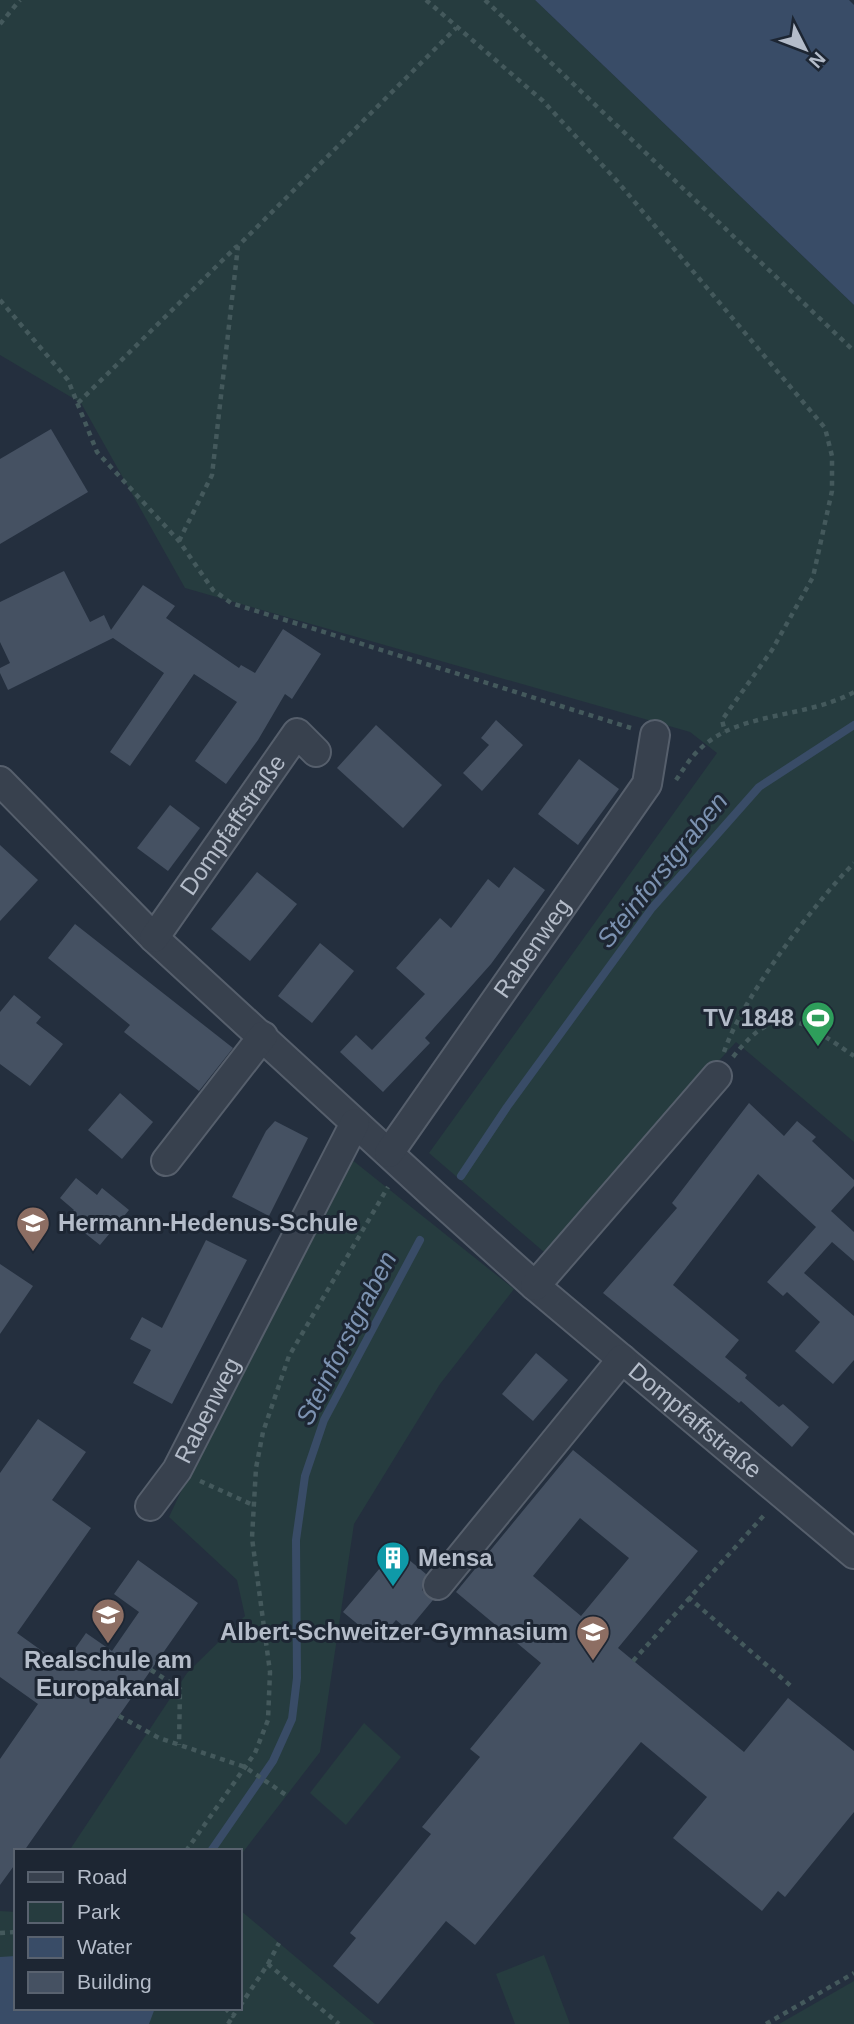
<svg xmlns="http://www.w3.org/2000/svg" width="854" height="2024" font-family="Arial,sans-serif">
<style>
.green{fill:#263c3f}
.water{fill:#394c67}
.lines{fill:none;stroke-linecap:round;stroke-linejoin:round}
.stream{stroke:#394c67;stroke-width:8}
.building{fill:#455162;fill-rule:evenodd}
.minor-casing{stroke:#565f6c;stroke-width:32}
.path{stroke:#44595c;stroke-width:4.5;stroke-dasharray:5 5;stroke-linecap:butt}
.minor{stroke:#38414e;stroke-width:28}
.labels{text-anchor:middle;stroke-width:6;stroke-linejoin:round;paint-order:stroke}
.street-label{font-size:24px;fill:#b4bcc9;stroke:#1d2633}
.poi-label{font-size:24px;font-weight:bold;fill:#b4bcc9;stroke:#1d2633;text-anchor:end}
.water-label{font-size:26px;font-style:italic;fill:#7c92b1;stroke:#1d2633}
</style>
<rect width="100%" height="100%" fill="#242f3e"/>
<g class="green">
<path d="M0,0h535l319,305v837l-118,-100 -192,210 -115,-99 288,-400 -27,-21 -505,-144 -104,-185 -81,-48z"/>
<path d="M341,1151l173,138 -74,95 -86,140 -34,228 -80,104v-5h-171l118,-178 58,-57 -8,-36 -68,-63z"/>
<path d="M364,1723l37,34 -55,68 -36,-32z"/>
<path d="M240,1910l135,114h-375v-113l16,1v96h224z"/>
<path d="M544,1955l26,69h-55l-19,-50z"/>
<path d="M854,1981v43h-75z"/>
</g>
<g class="water">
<path d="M535,0h314l5,5v300z"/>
<path d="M16,1956v52h139l-6,16h-149v-67z"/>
</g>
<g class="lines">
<g class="stream">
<path d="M461,1176l46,-69 145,-199 107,-121 95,-62"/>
<path d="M211,1851l62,-90 19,-42 5,-41 -1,-138 9,-64 19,-56 96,-180"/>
</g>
</g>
<g class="building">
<path d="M51,429l37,63 -88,52v-85z"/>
<path d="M64,571l26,51 14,-7 7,15 32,-45 32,21 -9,12 73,50 2,-3 14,8 28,-44 38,25 -29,45 -7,-5 -27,46 -32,44 -31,-23 42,-59 -43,-28 -64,92 -20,-14 54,-79 -51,-35 -105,52 -8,-17v-5l10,-5 -10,-21v-40z"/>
<path d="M496,720l27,25 -41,46 -19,-18 26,-28 -8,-7z"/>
<path d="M376,725l66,60 -39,43 -66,-60z"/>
<path d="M579,759l40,30 -41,56 -40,-31z"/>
<path d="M170,805l30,23 -32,43 -31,-23z"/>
<path d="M0,845l38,35 -38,41z"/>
<path d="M514,867l31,23 -54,74 -66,74 5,5 -47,49 -43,-40 16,-17 16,15 53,-56 -29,-26 44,-50 11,10 37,-49 11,9z"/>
<path d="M257,872l40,32 -47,57 -39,-32z"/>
<path d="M75,924l158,124 -34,43 -75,-59 6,-7 -82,-67z"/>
<path d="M320,943l34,28 -42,52 -34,-27z"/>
<path d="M14,995l27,22 -5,6 27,21 -33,42 -30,-22v-52z"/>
<path d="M120,1093l33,29 -31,37 -34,-29z"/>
<path d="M749,1103l35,33 13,-15 19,16 -4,4 42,39v6l-23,25 23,21v29l-22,-19 -28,31 50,43v44l-21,24 -38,-33 25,-29 -33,-30 -4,4 -16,-14 49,-55 -58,-53 -85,111 66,55 -14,17 22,18 -2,3 34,29 4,-3 26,23 -17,20 -51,-46 -2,2 -136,-110 74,-85 -5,-5z"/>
<path d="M275,1121l33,17 -39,78 -37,-19 34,-66z"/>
<path d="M76,1178l21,17 5,-7 27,22 -29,35 -33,-26 7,-9 -14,-12z"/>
<path d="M206,1240l41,20 -75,144 -39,-21 18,-33 -21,-11 12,-22 20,11z"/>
<path d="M0,1264l33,22 -33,48z"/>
<path d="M536,1353l32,27 -35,41 -31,-27z"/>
<path d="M38,1419l48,33 -34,48 39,28 -74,105 46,33 23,-33 26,18 27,-39 -25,-18 24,-34 60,43 -174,248h-8v12l-16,22v-126l38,-55 -38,-27v-204z"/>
<path d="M573,1450l125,101 -80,97 126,104 44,-54 66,53v61l-69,85 -7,-6 -16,20 -89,-73 34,-41 -66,-55 -166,203 -29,-24 -68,83 -45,-38 23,-28 -6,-5 81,-99 -9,-7 58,-70 -10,-8 71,-86 -85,-71zM580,1518l49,40 -48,58 -48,-40z"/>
<path d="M396,1549l30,25 -4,16 11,10 -25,30 -12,-10 -18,21 -35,-29z"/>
</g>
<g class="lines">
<g class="minor-casing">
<g id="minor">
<path id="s1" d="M0,781l154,157 282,259 99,89 319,268"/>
<path id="s2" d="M154,938l143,-205 19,19"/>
<path id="s3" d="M389,1153l258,-369 8,-49"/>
<path d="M166,1161l97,-125"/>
<path d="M535,1286l182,-210"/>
<path id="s4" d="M150,1506l27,-36 178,-347"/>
<path d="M438,1585l184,-226"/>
</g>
</g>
<g class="path">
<path d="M426,0l117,101 74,80 208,247 7,28v35l-19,86 -41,73 -50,70 3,12"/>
<path d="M485,0l369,351"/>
<path d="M0,24l20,-24"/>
<path d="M0,300l68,80 29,72 82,89 34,49 18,13 400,125"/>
<path d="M78,403l159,-157"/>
<path d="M179,541l33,-66 26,-229 218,-218"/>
<path d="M676,780c7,-10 14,-22 23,-30 38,-39 107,-31 155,-58"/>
<path d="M724,1052c18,-54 89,-147 130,-189"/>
<path d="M733,1057c47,-60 70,-35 121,-1"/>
<path d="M200,1481l53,24"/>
<path d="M688,1597l104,90"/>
<path d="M633,1661l133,-148"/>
<path d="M151,1670l29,19 -1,56"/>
<path d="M119,1716l40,22 86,29 41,28"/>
<path d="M186,1851l69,-98 13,-33 2,-48 -18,-134 4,-70 7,-36 26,-76 99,-169"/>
<path d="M0,1933l16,-1"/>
<path d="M268,1964l11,-21"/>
<path d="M240,2006l28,-42 71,60"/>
<path d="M225,2008l8,8 5,-8"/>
<path d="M228,2024l5,-8"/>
<path d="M766,2024l88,-51"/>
</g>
<use href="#minor" class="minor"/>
</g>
<defs>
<g id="stadium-pin" transform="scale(1.75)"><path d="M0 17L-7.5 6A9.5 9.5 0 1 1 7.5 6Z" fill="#2e9e5b" stroke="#1d2633"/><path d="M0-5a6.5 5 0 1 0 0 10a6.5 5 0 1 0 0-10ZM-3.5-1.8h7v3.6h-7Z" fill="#fff"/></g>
<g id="school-pin" transform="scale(1.75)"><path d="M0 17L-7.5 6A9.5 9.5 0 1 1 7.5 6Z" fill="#8d6e63" stroke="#1d2633"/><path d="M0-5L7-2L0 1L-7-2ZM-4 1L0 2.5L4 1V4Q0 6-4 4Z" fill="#fff"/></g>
<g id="building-pin" transform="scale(1.75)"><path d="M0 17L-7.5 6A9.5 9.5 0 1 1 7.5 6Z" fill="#0f9aa8" stroke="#1d2633"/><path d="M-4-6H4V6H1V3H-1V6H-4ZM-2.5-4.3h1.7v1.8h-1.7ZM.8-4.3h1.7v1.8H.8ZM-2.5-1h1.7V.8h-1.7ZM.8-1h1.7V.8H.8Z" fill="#fff"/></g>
</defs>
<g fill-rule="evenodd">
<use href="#stadium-pin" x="818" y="1018"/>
<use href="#school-pin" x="33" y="1223"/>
<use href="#building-pin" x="393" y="1558"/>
<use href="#school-pin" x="108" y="1615"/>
<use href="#school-pin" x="593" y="1632"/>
</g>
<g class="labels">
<g class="street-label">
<text dy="8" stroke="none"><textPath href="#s2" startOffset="138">Dompfaffstraße</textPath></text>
<text dy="8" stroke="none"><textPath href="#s3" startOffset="250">Rabenweg</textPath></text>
<text dy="8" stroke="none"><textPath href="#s4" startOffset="112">Rabenweg</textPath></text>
<text dy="8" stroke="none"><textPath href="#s1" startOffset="945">Dompfaffstraße</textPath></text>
</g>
<g class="poi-label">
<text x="794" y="1026">TV 1848</text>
<text x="58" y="1231" text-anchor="start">Hermann-Hedenus-Schule</text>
<text x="418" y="1566" text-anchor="start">Mensa</text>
<text x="568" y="1640">Albert-Schweitzer-Gymnasium</text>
<text x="108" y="1668" text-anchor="middle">Realschule am<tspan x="108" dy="28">Europakanal</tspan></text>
</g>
<g class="water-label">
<text transform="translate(662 870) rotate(-51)" y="9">Steinforstgraben</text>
<text transform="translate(346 1338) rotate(-63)" y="9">Steinforstgraben</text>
</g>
</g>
<rect x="14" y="1849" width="228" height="161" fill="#1d2633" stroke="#59626f" stroke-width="2"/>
<rect x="28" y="1872" width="35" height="10" fill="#38414e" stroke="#59626f" stroke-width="2"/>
<text x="77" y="1884" font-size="21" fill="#b4bcc9">Road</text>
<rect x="28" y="1902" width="35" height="21" fill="#263c3f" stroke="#59626f" stroke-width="2"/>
<text x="77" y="1919" font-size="21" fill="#b4bcc9">Park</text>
<rect x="28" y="1937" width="35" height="21" fill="#394c67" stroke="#59626f" stroke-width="2"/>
<text x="77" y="1954" font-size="21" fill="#b4bcc9">Water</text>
<rect x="28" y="1972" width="35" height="21" fill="#455162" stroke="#59626f" stroke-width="2"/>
<text x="77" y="1989" font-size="21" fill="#b4bcc9">Building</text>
<g transform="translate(805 49) rotate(132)" stroke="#1d2633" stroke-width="5" paint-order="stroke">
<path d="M0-5L12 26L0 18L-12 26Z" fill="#b4bcc9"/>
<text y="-10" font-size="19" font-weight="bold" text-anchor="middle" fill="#b4bcc9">N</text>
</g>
</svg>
